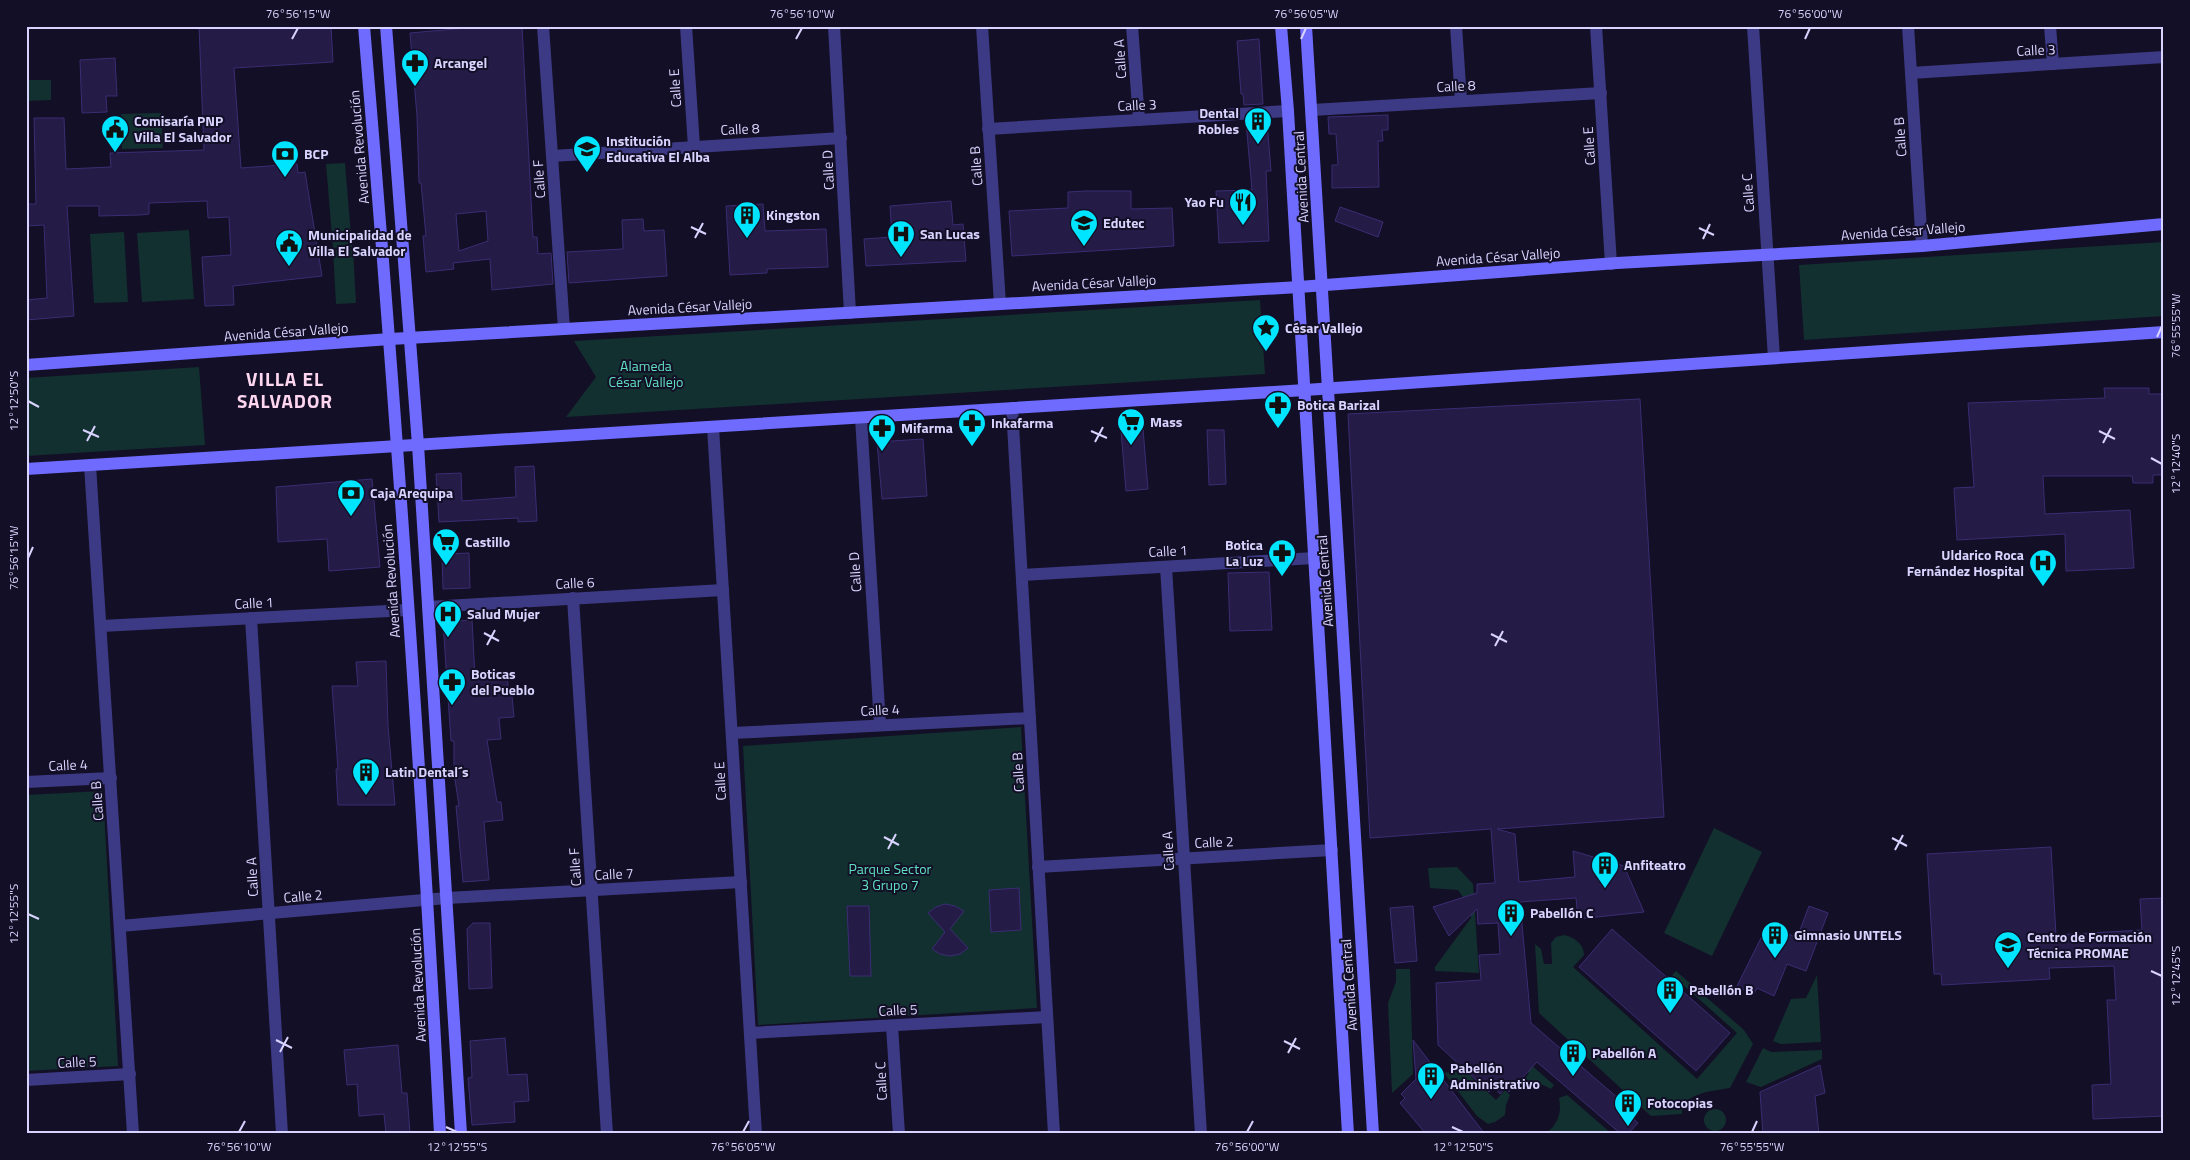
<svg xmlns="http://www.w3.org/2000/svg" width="2190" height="1160" font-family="'Titillium Web',sans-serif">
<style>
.green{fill:#12302f}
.building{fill:#241b47;stroke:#3b2d73;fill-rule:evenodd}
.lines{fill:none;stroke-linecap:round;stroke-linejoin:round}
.street{stroke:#3d3a85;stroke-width:12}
.secondary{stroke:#6f6bff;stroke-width:12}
.ticks{fill:none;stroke:#d9d4ff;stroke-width:2}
.labels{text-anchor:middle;stroke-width:4;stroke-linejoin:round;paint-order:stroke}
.street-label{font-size:14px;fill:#d9d4ff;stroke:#130f26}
.poi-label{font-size:14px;font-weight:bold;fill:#d9d4ff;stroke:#130f26;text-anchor:start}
.park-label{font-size:14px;fill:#5fe0c0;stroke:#130f26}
.district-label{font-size:19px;font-weight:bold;letter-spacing:1px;fill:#ffd6f0;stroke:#130f26}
.neatline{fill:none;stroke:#d9d4ff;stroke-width:2}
.ticks-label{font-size:12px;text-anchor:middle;fill:#d9d4ff}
</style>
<rect width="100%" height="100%" fill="#130f26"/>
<g class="green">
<path d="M26,80h25v20l-25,1z"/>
<path d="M161,113l2,35 -41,1 -1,-35z"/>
<path d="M345,163l7,84 -19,1 -7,-84z"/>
<path d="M189,230l5,69 -52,3 -5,-69z"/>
<path d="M124,232l4,70 -34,1 -4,-69z"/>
<path d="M2164,242v74l-360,24 -5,-75z"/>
<path d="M353,249l3,54 -20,1 -3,-54z"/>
<path d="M1260,300l5,74 -699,43 30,-40 -22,-36z"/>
<path d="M199,367l6,78 -179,11v-78z"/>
<path d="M1021,727l16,281 -279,17 -15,-279z"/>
<path d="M103,791l15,275 -92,5v-276z"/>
<path d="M1714,828l48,24 -50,104 -48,-23z"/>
<path d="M1457,867l16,17 6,89 -44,-2v-4l36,-49 -1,-11 -12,-17 -28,-2 -2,-20z"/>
<path d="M1564,935c10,2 20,9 20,20l-11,12 124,112 40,-46 -65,-58 4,-4 68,59 9,14 -23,44c-16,3 -48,4 -48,26l-31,2 -112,-103 -4,-69 6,5 3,15h8l-1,-21 5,-6z"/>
<path d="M1396,969h14l3,105 -21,19 -4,-90 8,-21z"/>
<path d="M1817,975l4,67 -40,2 -8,-3 18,-42 15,-1z"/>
<path d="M1499,1037l55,48 -3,4c-10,-6 -18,-7 -29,-2l-2,-2 9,-12 -33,-30z"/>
<path d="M1763,1048l8,4 51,-2v9l-61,28 -15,-5z"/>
<path d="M1474,1068l3,2 -6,7 25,23 9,-10 5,5 -4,10 -1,10 -10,7 -7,2 -11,-8 -33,-43z"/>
<path d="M1567,1095l45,39h-67c13,-9 17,-21 14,-36z"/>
<circle cx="1715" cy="1120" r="11"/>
</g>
<g class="building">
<path d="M199,26h132l2,36 -99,6 7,100 56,-4 1,9 7,-1 17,104 -89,10 1,19 -29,1 -3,-49 29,-2 -2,-38 -21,1 -1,-17 -58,2v11l-9,1 -41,1v-10h-32l7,110 -48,4v-20l21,-2 -3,-73 -18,1v-22h10l-2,-86h30l2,51 45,-2 -1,-14 94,-3z"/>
<path d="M489,26h33l11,211h4l1,17 13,-1 2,31 -61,6 -2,-31 -37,4 1,6 -28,3 -3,-36h3l-5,-53h-2l-2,-67 -7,-83zM486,211l2,30 -29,10 -3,-37z"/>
<path d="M1259,39l4,65 -19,1 -1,-11h-2l-4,-53z"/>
<path d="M115,58l2,38h-11l1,16 -25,1 -2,-53z"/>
<path d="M1388,115v15h-6l1,11h-5l1,46 -47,1v-23h6l-2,-31h-7l-1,-17z"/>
<path d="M1264,121v1h3l4,49h-5l3,70 -50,2 -3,-52 36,-1 -6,-68z"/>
<path d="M1086,191h45v18l41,-1 2,38 -162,10 -3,-45 59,-3v-16z"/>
<path d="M951,201l2,24 10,-1 3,37 -100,5 -2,-27 28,-2 -2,-31z"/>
<path d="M763,204l2,27 61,-2 2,38 -61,2v4l-37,2 -4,-69z"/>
<path d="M1340,207l43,15 -5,15 -43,-16z"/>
<path d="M643,219l1,12 20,-1 3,46 -98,7 -2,-31 56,-3 -1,-29z"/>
<path d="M2104,388h45v6h15v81h-11v8h-20l-1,-7h-89l2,38 85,-4 4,58 -68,3 -1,-37 -108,6 -3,-52 20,-1 -6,-84 137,-5z"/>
<path d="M1640,399l24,418 -167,12 18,5 4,48 56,-5 -2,-26 51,15 20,46 -66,7 -2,-21 -56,4 11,121 103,89 -4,4 8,7 -10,11h-7l-84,-72 -28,30 -4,-4 -5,6 -6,-7 -5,5 -51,-47 -2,-62 45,-3 -2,-25 21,-1 -2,-31 -20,1 -1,-15 -28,27 -16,-29 44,-14v-9l18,-1 -4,-54 -121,9 -22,-424z"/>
<path d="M1143,429l5,60 -22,2 -5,-60z"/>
<path d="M1207,430h17l2,54 -17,1z"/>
<path d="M923,439l4,57 -45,3 -5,-57z"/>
<path d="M534,466l3,55 -19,1v-4l-79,4 -3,-48 25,-1 1,28 54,-4 -1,-30z"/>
<path d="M372,479l8,88 -51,4 -2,-32 -49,3 -2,-55z"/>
<path d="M469,553l1,35 -27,1 -1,-35z"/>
<path d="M1269,572l3,58 -42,1 -2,-58z"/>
<path d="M472,620l3,57 32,-2 2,21h3l2,21 -15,1 2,21 -14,1 10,62h4l2,18 -19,2 5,58 -26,2 -7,-76h3l-5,-33v-32h-3l-2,-29 -6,-90z"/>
<path d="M386,661l2,65 7,79h-57l-2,-36h2l-6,-83h26l-2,-24z"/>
<path d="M2051,847l5,88 86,-5 -2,-31 24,-1v218l-71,3 -1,-34 19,-1 -4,-84h9l-2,-34 -65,2 1,11 -108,6 -1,-11h-7l-7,-120z"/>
<path d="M1019,888l2,42 -30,2 -2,-42z"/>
<path d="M945,904l10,2 9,5 -14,18 18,19 -8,6 -10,2 -10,-2 -8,-5 13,-17 -17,-19 8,-6z"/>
<path d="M847,906h22l2,70h-21z"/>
<path d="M1413,906l4,55 -22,2 -5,-55z"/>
<path d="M1809,906l19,7 -22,58 -19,-7 -13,32 -17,-8 -4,7 -16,-9 31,-62 29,14z"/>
<path d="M473,923h17l2,65 -23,1 -2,-60z"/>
<path d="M1612,929l118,104 -34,38 -117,-104z"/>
<path d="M505,1038l3,37 19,-1 2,27 -15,1 1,20 -43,3 -4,-47 4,-1 -2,-36z"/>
<path d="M1413,1040l61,80 11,14h-59l-26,-31 5,-5 -4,-4 15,-15z"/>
<path d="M398,1045l4,48h5l3,41h-24l-2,-20 -25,2 -2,-32 -10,1 -3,-35z"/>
<path d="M1820,1065l5,28 -10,3 4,38h-56l-3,-42z"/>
</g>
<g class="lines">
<g class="street">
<path d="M543,26l21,303"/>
<path d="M686,26l8,121"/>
<path d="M834,26l16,287"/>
<path d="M982,26l18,278"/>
<path d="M1132,26l7,94"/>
<path d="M1456,26l5,75"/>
<path d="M1596,26l15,238"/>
<path d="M1753,26l21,332"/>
<path d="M1908,26l14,220"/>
<path d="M2050,26l3,38"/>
<path d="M1911,73l253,-16"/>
<path d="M1312,110l289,-17"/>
<path d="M988,129l300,-18"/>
<path d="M552,156l289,-18"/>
<path d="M1012,408l42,726"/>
<path d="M861,418l19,307"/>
<path d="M713,427l43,707"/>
<path d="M90,465l43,669"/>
<path d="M1166,567l35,567"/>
<path d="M1022,575l293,-17"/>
<path d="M573,598l34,536"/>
<path d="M428,607l295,-17"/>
<path d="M251,618l31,516"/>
<path d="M101,626l307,-16"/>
<path d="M732,733l298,-15"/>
<path d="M26,782l85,-4"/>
<path d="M1038,867l294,-17"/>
<path d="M120,926l327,-28 294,-16"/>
<path d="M892,1026l7,108"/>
<path d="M750,1033l297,-16"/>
<path d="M26,1080l104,-6"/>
</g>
<g class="secondary">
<path d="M364,26c31,369 57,738 76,1108"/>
<path d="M386,26l32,419 43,689"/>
<path d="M1281,26l7,85 60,1023"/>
<path d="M1306,26l67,1108"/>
<path d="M26,365l364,-26 909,-52 318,-24 305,-17 242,-22"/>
<path d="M26,469l1279,-79 859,-58"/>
</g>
</g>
<path class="ticks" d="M292,39l6,-11M796,39l6,-11M1301,39l5,-11M1805,39l5,-11M691,227l15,7M1699,228l15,7M695,238l8,-15M1703,239l7,-15M2157,337l5,-11M28,401l11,6M83,430l16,7M1091,431l16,7M2099,431l16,8M87,441l8,-15M1095,442l8,-15M2103,443l8,-15M2151,458l11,6M28,558l5,-11M484,633l15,8M1491,634l16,8M487,645l8,-15M1495,646l8,-15M884,837l15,8M1892,838l15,8M888,849l8,-15M1895,850l8,-15M28,914l11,5M2151,971l11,5M276,1040l16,8M1284,1041l16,8M280,1052l8,-15M1288,1053l8,-15M446,1127l11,5M1452,1127l11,5M239,1132l6,-11M743,1132l6,-11M1247,1132l6,-11M1752,1132l5,-11"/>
<defs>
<g id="pharmacy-pin" transform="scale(1.4375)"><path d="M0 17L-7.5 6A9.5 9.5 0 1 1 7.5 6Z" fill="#00e5ff" stroke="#130f26"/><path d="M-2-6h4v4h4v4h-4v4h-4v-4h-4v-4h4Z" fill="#111"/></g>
<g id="building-pin" transform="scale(1.4375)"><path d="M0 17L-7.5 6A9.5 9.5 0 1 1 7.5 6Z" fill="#00e5ff" stroke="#130f26"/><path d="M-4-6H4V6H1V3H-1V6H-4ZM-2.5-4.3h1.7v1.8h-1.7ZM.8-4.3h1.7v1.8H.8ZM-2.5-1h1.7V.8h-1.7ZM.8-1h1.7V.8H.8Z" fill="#111"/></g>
<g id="civic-pin" transform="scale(1.4375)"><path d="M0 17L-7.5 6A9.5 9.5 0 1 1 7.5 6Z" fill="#00e5ff" stroke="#130f26"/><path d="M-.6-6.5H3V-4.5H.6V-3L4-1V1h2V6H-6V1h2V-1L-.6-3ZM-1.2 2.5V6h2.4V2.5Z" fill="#111"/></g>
<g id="school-pin" transform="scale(1.4375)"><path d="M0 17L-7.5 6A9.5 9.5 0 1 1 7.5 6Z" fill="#00e5ff" stroke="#130f26"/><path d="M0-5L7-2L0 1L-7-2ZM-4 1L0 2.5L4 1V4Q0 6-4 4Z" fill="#111"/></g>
<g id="bank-pin" transform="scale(1.4375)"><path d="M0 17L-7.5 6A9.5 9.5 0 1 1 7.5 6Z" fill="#00e5ff" stroke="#130f26"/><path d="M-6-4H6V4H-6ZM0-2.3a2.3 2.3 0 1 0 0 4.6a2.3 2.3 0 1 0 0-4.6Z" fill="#111"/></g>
<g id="restaurant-pin" transform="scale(1.4375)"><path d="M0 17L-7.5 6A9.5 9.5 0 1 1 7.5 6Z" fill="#00e5ff" stroke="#130f26"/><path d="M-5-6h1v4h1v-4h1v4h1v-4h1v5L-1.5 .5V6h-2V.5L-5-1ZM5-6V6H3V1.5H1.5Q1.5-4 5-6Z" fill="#111"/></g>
<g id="university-pin" transform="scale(1.4375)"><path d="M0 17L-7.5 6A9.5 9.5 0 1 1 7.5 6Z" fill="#00e5ff" stroke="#130f26"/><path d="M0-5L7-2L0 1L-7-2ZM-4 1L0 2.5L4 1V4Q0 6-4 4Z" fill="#111"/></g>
<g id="hospital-pin" transform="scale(1.4375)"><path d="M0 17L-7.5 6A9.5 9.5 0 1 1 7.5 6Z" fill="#00e5ff" stroke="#130f26"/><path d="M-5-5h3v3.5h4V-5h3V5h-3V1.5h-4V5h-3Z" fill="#111"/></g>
<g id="sight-pin" transform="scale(1.4375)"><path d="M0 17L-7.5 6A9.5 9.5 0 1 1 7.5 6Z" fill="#00e5ff" stroke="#130f26"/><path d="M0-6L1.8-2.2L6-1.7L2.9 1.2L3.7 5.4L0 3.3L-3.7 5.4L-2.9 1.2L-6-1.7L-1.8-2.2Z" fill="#111"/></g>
<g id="supermarket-pin" transform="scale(1.4375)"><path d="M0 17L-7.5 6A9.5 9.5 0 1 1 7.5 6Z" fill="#00e5ff" stroke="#130f26"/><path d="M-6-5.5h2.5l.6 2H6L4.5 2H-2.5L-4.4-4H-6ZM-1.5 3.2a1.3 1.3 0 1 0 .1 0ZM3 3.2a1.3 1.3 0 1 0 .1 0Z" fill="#111"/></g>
</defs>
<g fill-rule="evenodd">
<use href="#pharmacy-pin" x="415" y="63"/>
<use href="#building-pin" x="1258" y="121"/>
<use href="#civic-pin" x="115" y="129"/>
<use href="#school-pin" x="587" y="149"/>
<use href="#bank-pin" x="285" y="154"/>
<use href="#restaurant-pin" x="1243" y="202"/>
<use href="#building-pin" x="747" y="215"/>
<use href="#university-pin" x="1084" y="223"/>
<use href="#hospital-pin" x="901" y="234"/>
<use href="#civic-pin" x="289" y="243"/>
<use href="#sight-pin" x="1266" y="328"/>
<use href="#pharmacy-pin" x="1278" y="405"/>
<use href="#supermarket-pin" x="1131" y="422"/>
<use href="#pharmacy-pin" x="972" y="423"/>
<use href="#pharmacy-pin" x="882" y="428"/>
<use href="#bank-pin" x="351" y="493"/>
<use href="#supermarket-pin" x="446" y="542"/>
<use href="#pharmacy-pin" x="1282" y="553"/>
<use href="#hospital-pin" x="2043" y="563"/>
<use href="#hospital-pin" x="448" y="614"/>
<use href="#pharmacy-pin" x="452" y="682"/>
<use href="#building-pin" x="366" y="772"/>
<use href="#building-pin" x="1605" y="865"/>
<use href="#building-pin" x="1511" y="913"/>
<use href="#building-pin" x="1775" y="935"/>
<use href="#university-pin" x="2008" y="945"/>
<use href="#building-pin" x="1670" y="990"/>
<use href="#building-pin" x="1573" y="1053"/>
<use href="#building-pin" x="1431" y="1076"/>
<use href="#building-pin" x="1628" y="1103"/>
</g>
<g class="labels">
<g class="street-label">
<text transform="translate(2036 50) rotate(-3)" y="5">Calle 3</text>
<text transform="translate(1120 59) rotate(-94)" y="5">Calle A</text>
<text transform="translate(1456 86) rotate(-3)" y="5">Calle 8</text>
<text transform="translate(675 88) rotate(-94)" y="5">Calle E</text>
<text transform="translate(1137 105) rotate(-3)" y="5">Calle 3</text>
<text transform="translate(740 129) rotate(-3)" y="5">Calle 8</text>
<text transform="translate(1900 137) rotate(-94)" y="5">Calle B</text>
<text transform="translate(1589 146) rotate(-94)" y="5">Calle E</text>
<text transform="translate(359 147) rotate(-95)" y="5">Avenida Revolución</text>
<text transform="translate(976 166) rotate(-94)" y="5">Calle B</text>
<text transform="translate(828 170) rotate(-93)" y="5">Calle D</text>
<text transform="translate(1301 177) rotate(-93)" y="5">Avenida Central</text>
<text transform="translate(539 179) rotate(-94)" y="5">Calle F</text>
<text transform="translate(1748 193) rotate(-94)" y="5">Calle C</text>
<text transform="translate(1903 231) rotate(-4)" y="5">Avenida César Vallejo</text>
<text transform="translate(1498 257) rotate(-4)" y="5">Avenida César Vallejo</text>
<text transform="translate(1094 283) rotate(-3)" y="5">Avenida César Vallejo</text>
<text transform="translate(690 307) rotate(-3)" y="5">Avenida César Vallejo</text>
<text transform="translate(286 332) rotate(-4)" y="5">Avenida César Vallejo</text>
<text transform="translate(1168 551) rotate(-3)" y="5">Calle 1</text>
<text transform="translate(855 572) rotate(-94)" y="5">Calle D</text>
<text transform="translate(391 581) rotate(-94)" y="5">Avenida Revolución</text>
<text transform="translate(1325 581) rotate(-94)" y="5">Avenida Central</text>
<text transform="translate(575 583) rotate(-3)" y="5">Calle 6</text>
<text transform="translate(254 603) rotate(-3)" y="5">Calle 1</text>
<text transform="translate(880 710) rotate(-3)" y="5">Calle 4</text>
<text transform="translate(68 765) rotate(-3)" y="5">Calle 4</text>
<text transform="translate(1018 772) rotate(-93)" y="5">Calle B</text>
<text transform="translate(720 781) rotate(-93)" y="5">Calle E</text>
<text transform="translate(97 801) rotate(-94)" y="5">Calle B</text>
<text transform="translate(1214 842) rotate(-3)" y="5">Calle 2</text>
<text transform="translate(1168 851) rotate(-93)" y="5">Calle A</text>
<text transform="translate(575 867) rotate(-94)" y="5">Calle F</text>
<text transform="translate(614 874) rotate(-3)" y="5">Calle 7</text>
<text transform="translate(252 877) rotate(-93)" y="5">Calle A</text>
<text transform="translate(303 896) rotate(-5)" y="5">Calle 2</text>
<text transform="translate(418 985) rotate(-93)" y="5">Avenida Revolución</text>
<text transform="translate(1349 985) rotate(-94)" y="5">Avenida Central</text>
<text transform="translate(898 1010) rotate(-3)" y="5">Calle 5</text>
<text transform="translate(77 1062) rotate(-3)" y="5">Calle 5</text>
<text transform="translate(881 1081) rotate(-93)" y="5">Calle C</text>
</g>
<g class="poi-label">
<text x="434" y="68">Arcangel</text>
<text x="1239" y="118" text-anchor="end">Dental<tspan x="1239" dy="16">Robles</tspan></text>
<text x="134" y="126">Comisaría PNP<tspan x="134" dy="16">Villa El Salvador</tspan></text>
<text x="606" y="146">Institución<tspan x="606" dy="16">Educativa El Alba</tspan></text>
<text x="304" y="159">BCP</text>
<text x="1224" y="207" text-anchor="end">Yao Fu</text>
<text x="766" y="220">Kingston</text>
<text x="1103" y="228">Edutec</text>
<text x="920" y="239">San Lucas</text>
<text x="308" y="240">Municipalidad de<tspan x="308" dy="16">Villa El Salvador</tspan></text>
<text x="1285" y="333">César Vallejo</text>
<text x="1297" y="410">Botica Barizal</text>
<text x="1150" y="427">Mass</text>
<text x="991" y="428">Inkafarma</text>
<text x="901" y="433">Mifarma</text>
<text x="370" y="498">Caja Arequipa</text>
<text x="465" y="547">Castillo</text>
<text x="1263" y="550" text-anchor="end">Botica<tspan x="1263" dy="16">La Luz</tspan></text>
<text x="2024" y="560" text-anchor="end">Uldarico Roca<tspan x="2024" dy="16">Fernández Hospital</tspan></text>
<text x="467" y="619">Salud Mujer</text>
<text x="471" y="679">Boticas<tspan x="471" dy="16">del Pueblo</tspan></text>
<text x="385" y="777">Latin Dental´s</text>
<text x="1624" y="870">Anfiteatro</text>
<text x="1530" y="918">Pabellón C</text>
<text x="1794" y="940">Gimnasio UNTELS</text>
<text x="2027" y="942">Centro de Formación<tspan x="2027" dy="16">Técnica PROMAE</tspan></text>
<text x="1689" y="995">Pabellón B</text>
<text x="1592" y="1058">Pabellón A</text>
<text x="1450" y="1073">Pabellón<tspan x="1450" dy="16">Administrativo</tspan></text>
<text x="1647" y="1108">Fotocopias</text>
</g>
<g class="park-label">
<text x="646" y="371">Alameda<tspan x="646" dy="16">César Vallejo</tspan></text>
<text x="890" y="874">Parque Sector<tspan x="890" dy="16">3 Grupo 7</tspan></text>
</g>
<g class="district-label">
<text x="285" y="386">VILLA EL<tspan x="285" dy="22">SALVADOR</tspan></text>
</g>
</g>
<rect width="2190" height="1160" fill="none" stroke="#130f26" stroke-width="55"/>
<rect x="28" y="28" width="2134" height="1104" class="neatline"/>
<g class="ticks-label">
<text x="298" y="18">76°56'15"W</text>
<text x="802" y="18">76°56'10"W</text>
<text x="1306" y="18">76°56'05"W</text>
<text x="1810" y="18">76°56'00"W</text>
<text transform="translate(2176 326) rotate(-90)" y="4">76°55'55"W</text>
<text transform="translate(14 401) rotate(-90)" y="4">12°12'50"S</text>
<text transform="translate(2176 464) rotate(-90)" y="4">12°12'40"S</text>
<text transform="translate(14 558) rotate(-90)" y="4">76°56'15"W</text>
<text transform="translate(14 914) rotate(-90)" y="4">12°12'55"S</text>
<text transform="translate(2176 976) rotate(-90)" y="4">12°12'45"S</text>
<text x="239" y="1151">76°56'10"W</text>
<text x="457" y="1151">12°12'55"S</text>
<text x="743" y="1151">76°56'05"W</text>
<text x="1247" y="1151">76°56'00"W</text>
<text x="1463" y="1151">12°12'50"S</text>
<text x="1752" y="1151">76°55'55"W</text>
</g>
</svg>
